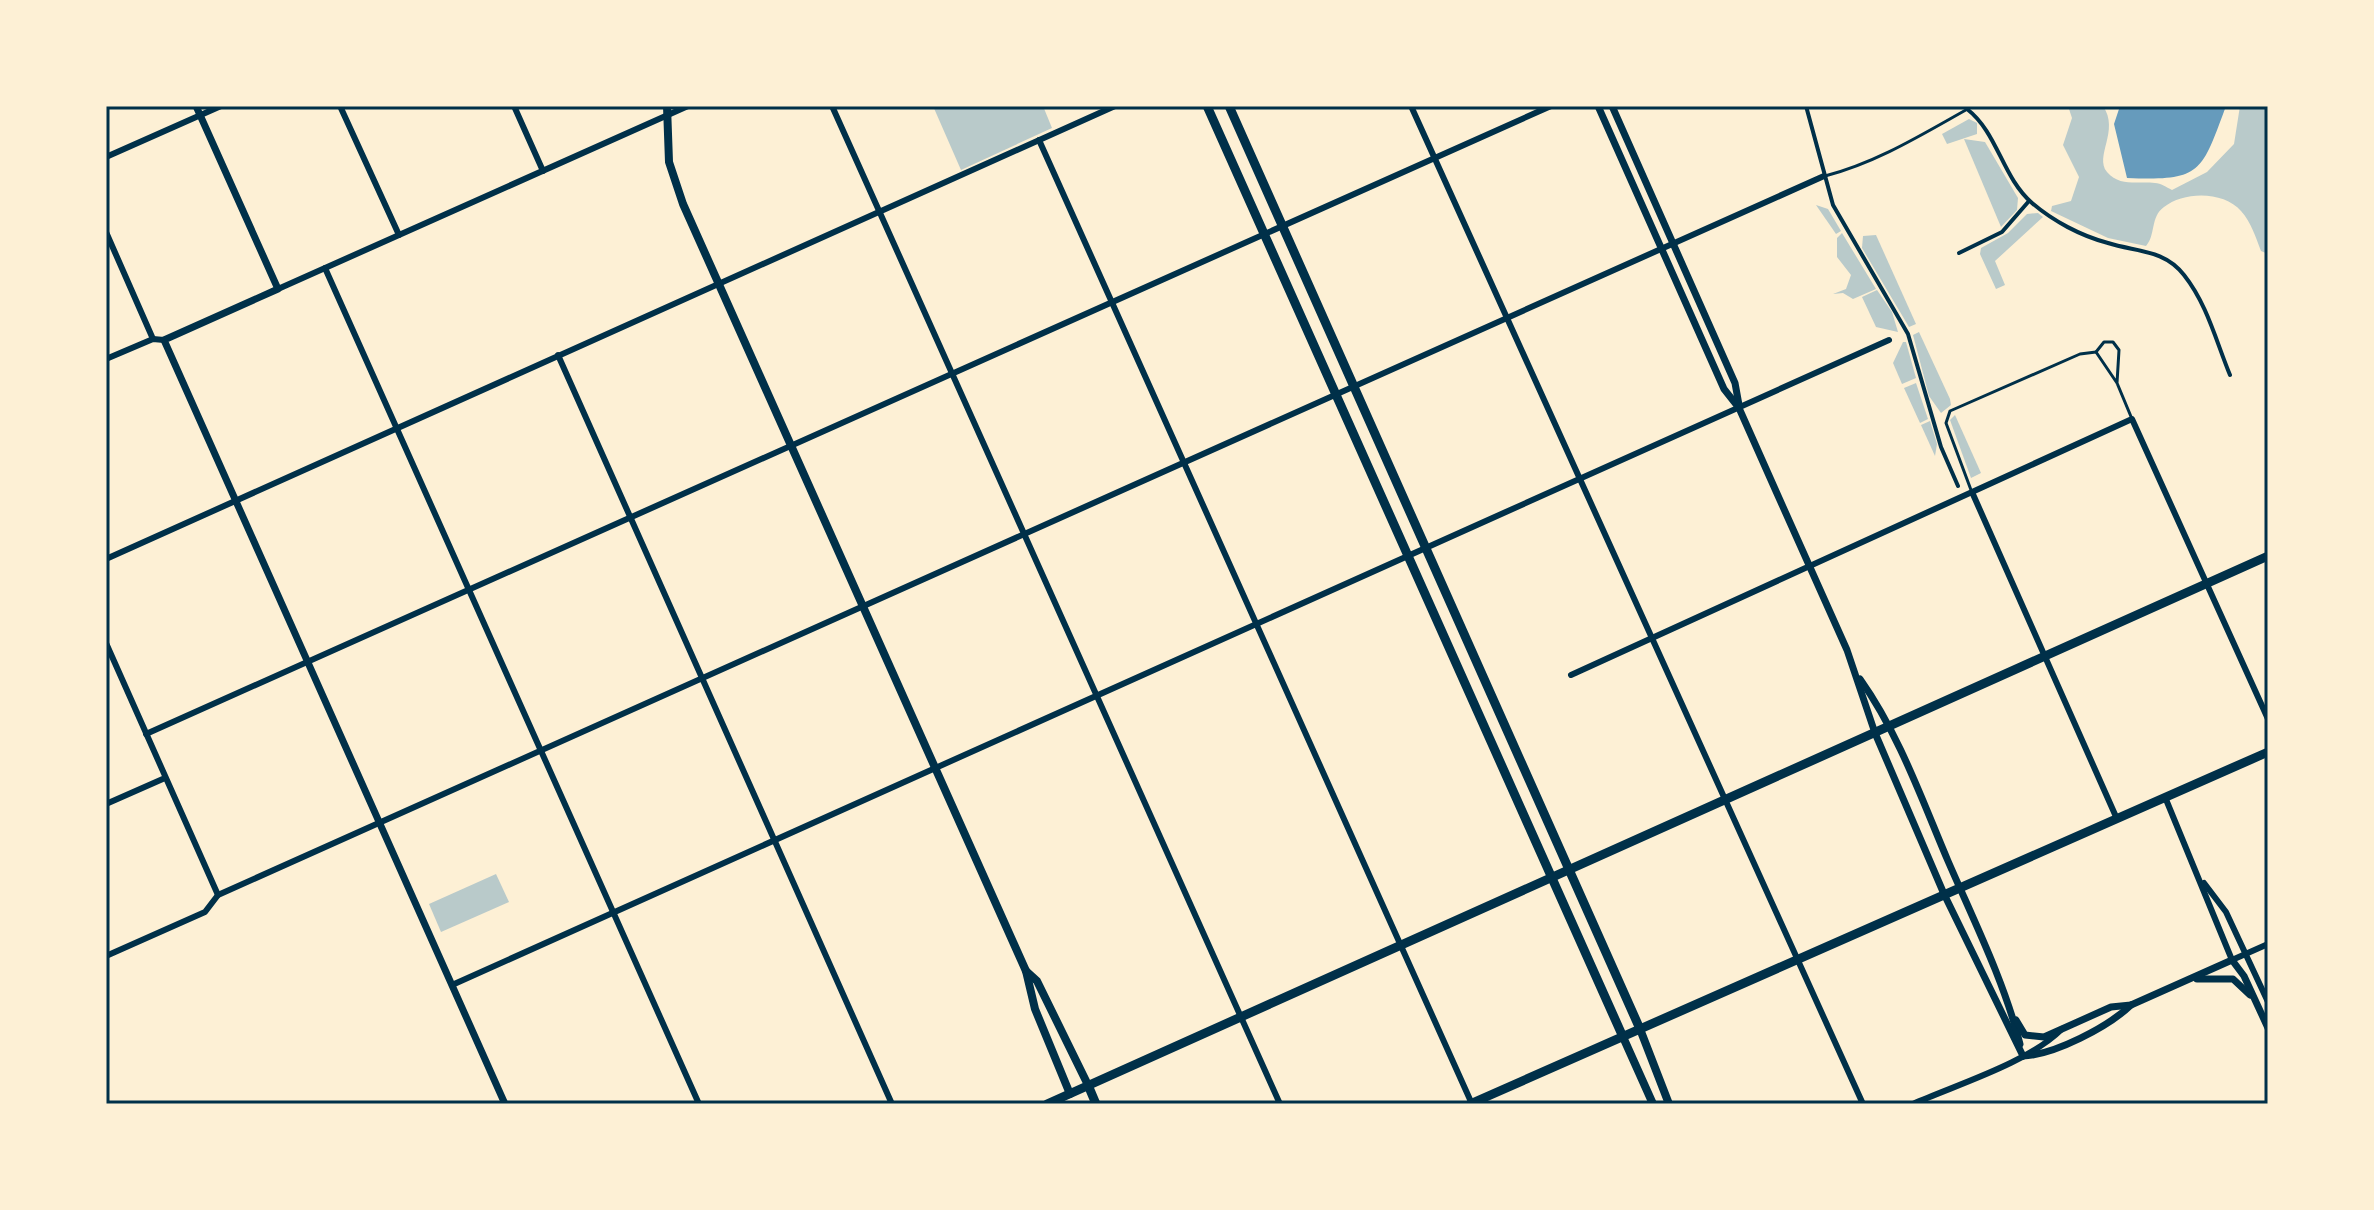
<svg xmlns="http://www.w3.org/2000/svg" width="2374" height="1210" font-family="'DM Sans',sans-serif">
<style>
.green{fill:#b9caca}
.water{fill:#669bbc}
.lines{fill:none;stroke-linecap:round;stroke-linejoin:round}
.service{stroke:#003049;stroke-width:3}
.pedestrian{stroke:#003049;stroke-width:4}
.minor{stroke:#003049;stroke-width:6}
.tertiary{stroke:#003049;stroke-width:7}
.secondary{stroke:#003049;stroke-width:8}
.primary{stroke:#003049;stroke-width:9}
.neatline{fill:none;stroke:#003049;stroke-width:3}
</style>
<rect width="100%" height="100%" fill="#fdf0d5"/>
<g class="green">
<path d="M933,106h110l9,22 -91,42z"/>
<path d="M2068,106h35c17,25 -9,50 4,66 13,15 30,9 48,11 6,0 11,4 17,7l35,-18 27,-28 6,-38h28v148l-7,-3c-5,-13 -10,-29 -20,-40 -17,-20 -57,-20 -77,-4 -14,10 -8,28 -18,39l-38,-8 -57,-27 1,-5 19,-5 8,-24 -16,-32 9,-27z"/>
<path d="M1969,119l8,4v11l-30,10 -5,-10z"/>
<path d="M1964,139l21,3 33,56 -1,12 -16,17z"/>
<path d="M1816,205l12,4 13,22 -5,3z"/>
<path d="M2038,213l5,4 -48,44 10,24 -9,4 -16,-35 1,-6 27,-15 19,-19z"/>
<path d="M1842,233l34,56 -23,10 -10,-6 -10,1 13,-5 5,-14 -14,-18v-19z"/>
<path d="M1876,235l40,89 -7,3 -47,-79 1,-12z"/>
<path d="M1877,290l15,22 6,20 -22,-5 -14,-30z"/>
<path d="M1919,332l31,67 1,6 -10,8 -12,-17 -16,-61z"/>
<path d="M1903,342h3l10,36 -14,6 -9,-21z"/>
<path d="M1916,383l12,36 -8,4 -16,-35z"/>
<path d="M1955,415l26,58 -10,5 -21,-58z"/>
<path d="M1930,421l7,23 -2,12 -14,-31z"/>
<path d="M496,874l13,28 -68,30 -12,-28z"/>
</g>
<path class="water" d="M2120,106h106c-25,67 -24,75 -99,72l-13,-54z"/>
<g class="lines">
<g class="service">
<path d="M1825,176c54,-14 101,-44 148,-70"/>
<path d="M2117,383l2,-33 -6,-8h-9l-8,10 21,31 15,36"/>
<path d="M1971,490l-25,-67 4,-12 130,-57 16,-2"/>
</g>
<g class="pedestrian">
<path d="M1806,106l27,99 75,129 33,113 17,39"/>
<path d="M1967,109c31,24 35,68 65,94 21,18 49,33 76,40 28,9 56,6 76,32 23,29 32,66 46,100"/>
<path d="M1959,253l43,-21 27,-31"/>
</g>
<g class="minor">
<path d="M340,106l59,129"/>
<path d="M514,106l29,65"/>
<path d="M832,106l448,998"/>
<path d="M1411,106l452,998"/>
<path d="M1039,140l433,964"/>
<path d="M106,157l115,-51"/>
<path d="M106,232l47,107"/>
<path d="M325,268l374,836"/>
<path d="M278,289l410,-183"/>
<path d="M558,355l334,749"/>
<path d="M106,359l47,-20 11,1"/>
<path d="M1972,492l145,327"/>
<path d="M106,559l1009,-453"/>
<path d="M106,643l112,252"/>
<path d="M1571,675l561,-256 136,300"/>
<path d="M146,734l1405,-628"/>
<path d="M2165,797l67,163 36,-16"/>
<path d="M106,804l59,-26"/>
<path d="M2204,883l22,29 42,90"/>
<path d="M106,956l99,-44 13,-17 1606,-719"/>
<path d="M452,985l1437,-645"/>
<path d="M1913,1104c45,-20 115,-41 149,-75"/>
</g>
<g class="tertiary">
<path d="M196,106l82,183 -114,51 341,764"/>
<path d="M1598,106l126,283 15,19 36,81 72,161 28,83 69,161 79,162"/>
<path d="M1612,106l123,277 4,22"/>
<path d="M1860,679c39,55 62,121 88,182 26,60 56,120 72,183"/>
<path d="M2197,979h36l17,16"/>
<path d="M2016,1020l9,15 19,2 67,-30 20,-2 101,-45 12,16 24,52"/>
<path d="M2023,1056c31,-1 85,-29 108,-51"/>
</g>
<g class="secondary">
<path d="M667,106l2,56 14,42 343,767 9,38 35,85"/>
<path d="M1026,971l11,10 51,104"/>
<path d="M1640,1029l29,75"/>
<path d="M1623,1037l30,67"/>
</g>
<g class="primary">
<path d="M1207,106l416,931"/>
<path d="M1229,106l411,923"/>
<path d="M1088,1085l8,19"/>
<path d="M1047,1104l1221,-548"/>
<path d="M1470,1104l798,-352"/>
</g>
</g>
<rect width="2374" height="1210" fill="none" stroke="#fdf0d5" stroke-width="216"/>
<rect x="108" y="108" width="2158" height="994" class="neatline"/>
</svg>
